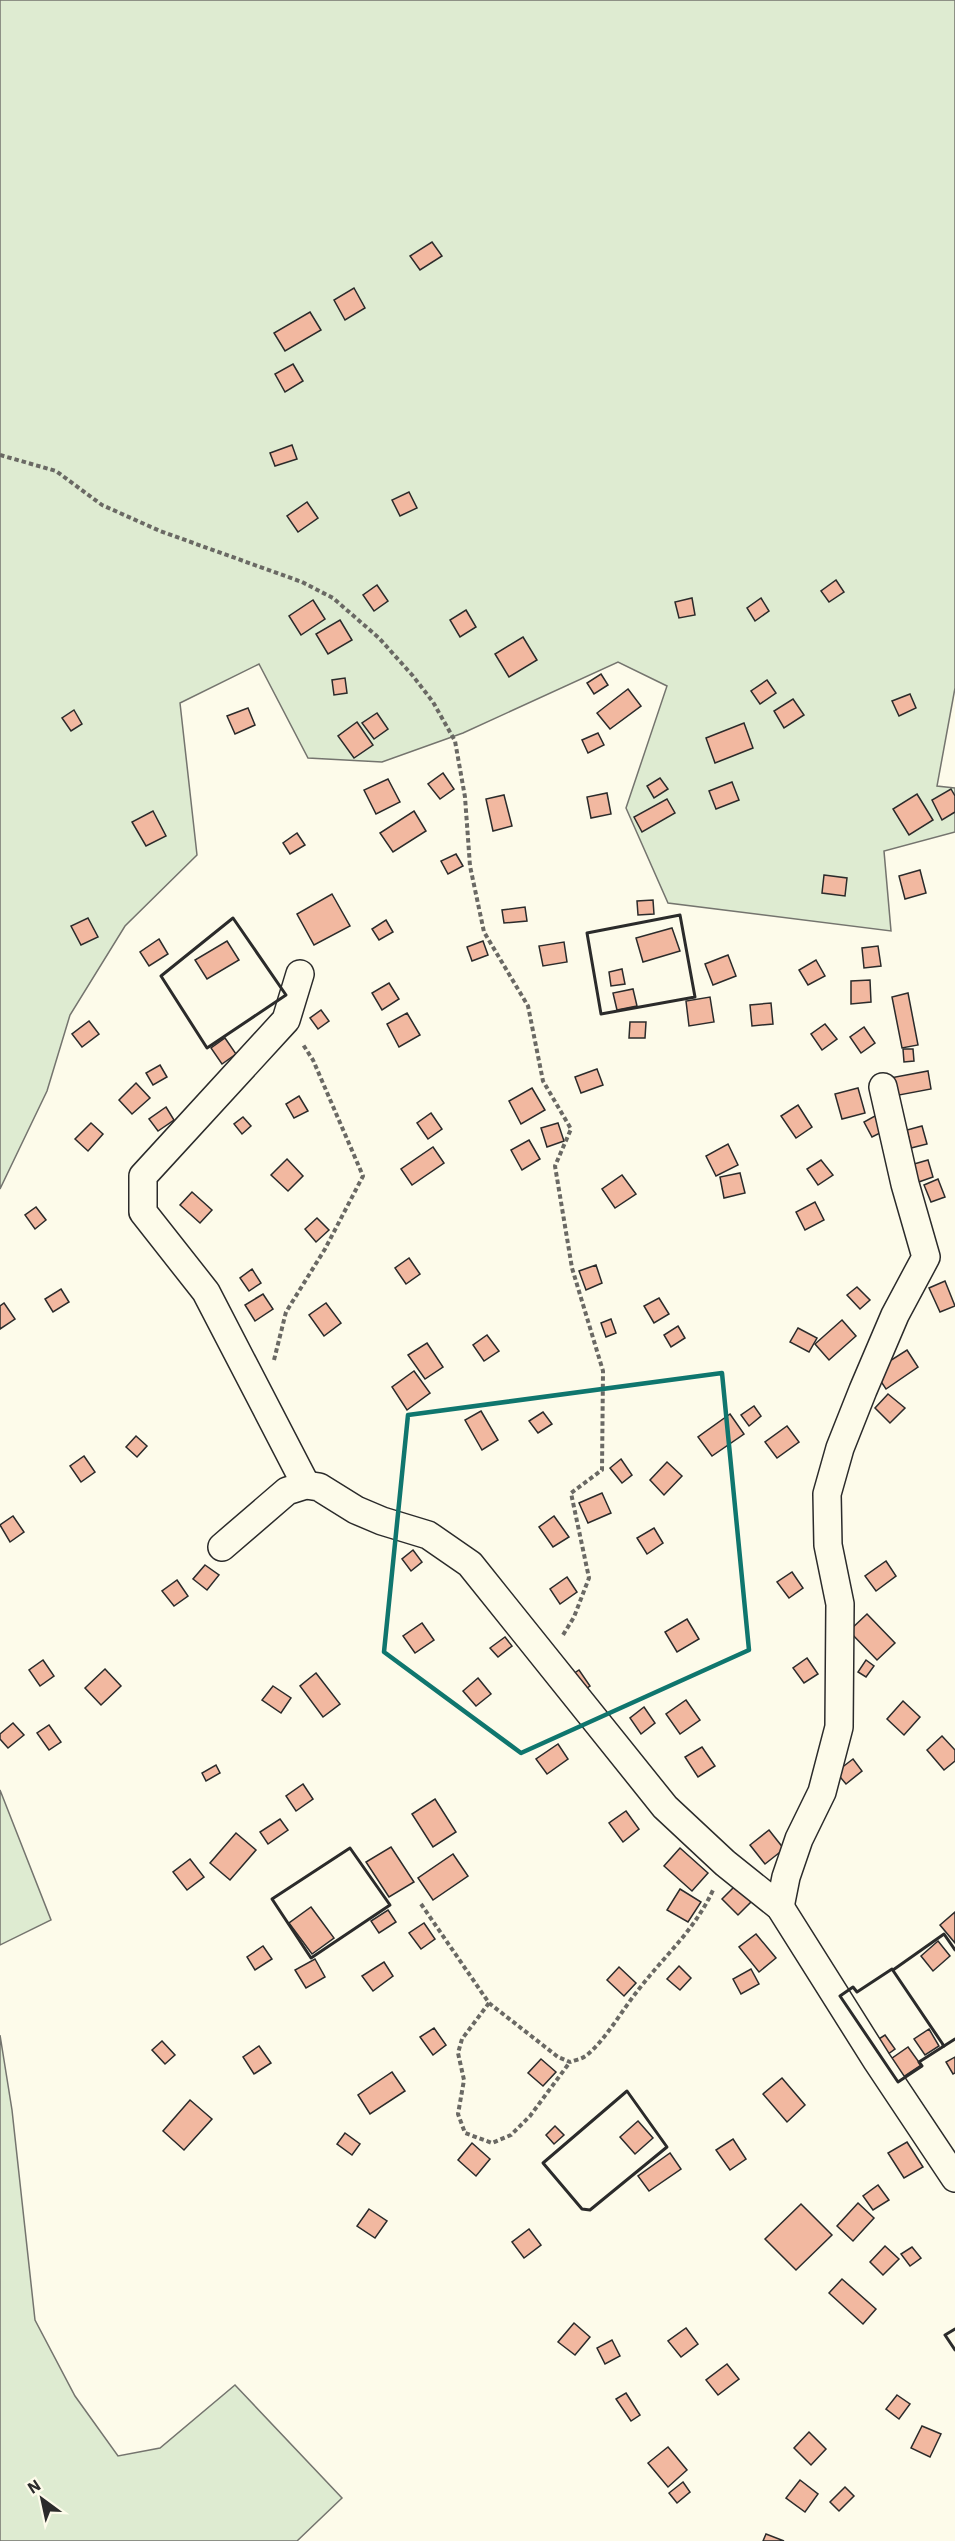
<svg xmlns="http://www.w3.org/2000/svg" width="955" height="2541" font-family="'IBM Plex Sans',sans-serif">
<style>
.green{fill:#deebd1;stroke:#74746e;stroke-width:1.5}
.building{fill:#f2b8a0;stroke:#2b2b2b;stroke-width:1.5}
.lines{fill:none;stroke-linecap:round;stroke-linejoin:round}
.street-casing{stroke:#2b2b2b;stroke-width:30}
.path{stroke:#6a6964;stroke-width:4;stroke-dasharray:4.5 3;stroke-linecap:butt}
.street{stroke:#fdfbea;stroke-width:27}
.wall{stroke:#2b2b2b;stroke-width:3}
.marked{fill:none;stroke:#0f766e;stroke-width:4.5;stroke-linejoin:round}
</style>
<rect width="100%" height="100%" fill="#fdfbea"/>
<g class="green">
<path d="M0,0h955v688l-18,98 18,2v44l-71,19 7,80 -223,-28 -42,-95 41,-122 -49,-24 -155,71 -81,29 -74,-4 -49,-94 -79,39 17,152 -72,71 -55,89 -23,76 -47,98z"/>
<path d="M0,1790l51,130 -51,25z"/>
<path d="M0,2035l12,75 23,210 40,76 43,60 42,-8 75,-63 107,113 -45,43h-297z"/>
</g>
<g class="building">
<path d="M432,242l10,14 -22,14 -10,-14z"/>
<path d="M354,288l11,20 -20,12 -11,-20z"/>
<path d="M310,312l11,18 -36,21 -11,-18z"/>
<path d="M293,364l10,17 -18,11 -10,-18z"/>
<path d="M292,445l5,14 -22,7 -5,-13z"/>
<path d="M409,492l8,16 -17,8 -8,-16z"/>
<path d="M307,502l11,16 -20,14 -11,-16z"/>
<path d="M836,580l8,12 -15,10 -8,-11z"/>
<path d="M377,585l11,16 -14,10 -11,-16z"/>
<path d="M692,598l3,17 -16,3 -4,-16z"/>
<path d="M761,598l8,13 -14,10 -8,-13z"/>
<path d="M313,600l12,19 -24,16 -12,-19z"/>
<path d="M466,610l10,17 -16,10 -10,-17z"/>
<path d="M340,620l12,20 -24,14 -12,-20z"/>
<path d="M523,637l14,23 -28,17 -14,-23z"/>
<path d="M601,674l7,11 -14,9 -7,-11z"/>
<path d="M345,678l2,15 -13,2 -2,-15z"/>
<path d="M767,680l9,13 -16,11 -9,-13z"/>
<path d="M628,689l13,17 -31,23 -13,-16z"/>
<path d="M910,694l6,14 -17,8 -7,-15z"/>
<path d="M793,699l11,16 -20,13 -10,-17z"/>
<path d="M248,708l7,17 -20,9 -8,-18z"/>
<path d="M74,710l8,14 -11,7 -9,-13z"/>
<path d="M377,713l11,16 -14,10 -12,-16z"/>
<path d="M357,722l16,23 -19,13 -16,-22z"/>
<path d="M744,723l9,25 -38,15 -9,-25z"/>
<path d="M598,733l6,12 -16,8 -6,-13z"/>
<path d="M443,773l11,16 -14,10 -12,-15z"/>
<path d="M660,778l8,11 -14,9 -7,-12z"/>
<path d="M388,779l12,23 -24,12 -12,-24z"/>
<path d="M732,782l7,18 -23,9 -7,-18z"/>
<path d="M951,789l4,7v16l-13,8 -10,-20z"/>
<path d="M607,793l4,21 -20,4 -4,-21z"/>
<path d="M917,794l16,26 -24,15 -16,-26z"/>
<path d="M504,795l8,31 -19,5 -7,-32z"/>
<path d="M667,799l8,14 -33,19 -8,-15z"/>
<path d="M153,811l13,25 -20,10 -14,-24z"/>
<path d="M414,811l12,20 -33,21 -13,-19z"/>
<path d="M297,833l8,12 -15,9 -7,-11z"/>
<path d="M456,854l7,12 -15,8 -7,-13z"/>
<path d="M920,870l6,23 -21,6 -6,-23z"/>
<path d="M824,875l23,3 -2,18 -23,-3z"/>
<path d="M332,894l18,32 -36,19 -17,-31z"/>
<path d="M653,900l1,14 -16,1 -1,-14z"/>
<path d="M525,907l2,14 -23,2 -2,-13z"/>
<path d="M88,918l10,19 -17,8 -10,-19z"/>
<path d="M386,920l7,12 -14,8 -7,-11z"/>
<path d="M672,928l8,23 -37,11 -7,-24z"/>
<path d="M159,939l9,15 -19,12 -9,-14z"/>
<path d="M227,941l12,19 -32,19 -12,-19z"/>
<path d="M483,941l5,14 -16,6 -5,-14z"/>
<path d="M564,942l3,20 -24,4 -4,-20z"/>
<path d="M878,946l3,20 -17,2 -2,-20z"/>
<path d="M728,955l8,21 -23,9 -8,-21z"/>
<path d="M816,960l9,16 -17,9 -9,-15z"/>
<path d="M622,969l3,15 -14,2 -2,-14z"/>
<path d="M870,980l1,22 -20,2v-23z"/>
<path d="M389,983l10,16 -17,11 -10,-17z"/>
<path d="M633,989l4,17 -20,4 -4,-17z"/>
<path d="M908,993l10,52 -16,3 -10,-51z"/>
<path d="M710,997l4,25 -25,4 -3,-25z"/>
<path d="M771,1003l2,21 -21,2 -2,-21z"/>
<path d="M321,1010l8,11 -11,8 -8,-11z"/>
<path d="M407,1013l13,22 -21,12 -12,-23z"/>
<path d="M89,1021l10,13 -17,13 -10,-13z"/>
<path d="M630,1022h16l-1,16h-16z"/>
<path d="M825,1024l12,15 -15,11 -11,-16z"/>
<path d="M864,1027l11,16 -14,10 -11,-16z"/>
<path d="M225,1038l11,16 -14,10 -11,-16z"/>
<path d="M903,1049h10l1,12 -10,1z"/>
<path d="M160,1065l7,12 -14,8 -7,-12z"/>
<path d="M597,1069l6,16 -22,8 -6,-16z"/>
<path d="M928,1071l3,18 -37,7 -4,-18z"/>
<path d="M136,1083l14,15 -18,16 -13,-14z"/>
<path d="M532,1088l13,22 -24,14 -12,-23z"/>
<path d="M858,1088l7,25 -23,6 -7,-25z"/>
<path d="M299,1096l9,15 -14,7 -8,-14z"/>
<path d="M798,1105l14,22 -16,11 -15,-22z"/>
<path d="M166,1107l8,13 -16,11 -9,-12z"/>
<path d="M884,1111l8,16 -20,10 -8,-15z"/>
<path d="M431,1113l11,16 -14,10 -11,-16z"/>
<path d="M243,1117l8,9 -9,8 -8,-10z"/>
<path d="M91,1123l12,11 -15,17 -13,-12z"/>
<path d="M558,1123l6,18 -17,6 -6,-19z"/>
<path d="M922,1126l5,18 -16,4 -4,-18z"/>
<path d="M529,1140l11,19 -18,11 -11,-20z"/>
<path d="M728,1144l10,21 -22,11 -10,-20z"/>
<path d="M433,1147l11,16 -32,22 -11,-16z"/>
<path d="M287,1159l16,17 -15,15 -17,-16z"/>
<path d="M821,1160l12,15 -15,10 -11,-16z"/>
<path d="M928,1160l5,17 -20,7 -6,-18z"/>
<path d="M740,1173l5,20 -21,5 -4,-21z"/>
<path d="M622,1175l14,19 -21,14 -13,-19z"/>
<path d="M938,1179l7,18 -14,5 -7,-17z"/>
<path d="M192,1192l20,18 -12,13 -20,-18z"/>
<path d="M815,1202l9,18 -19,10 -9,-18z"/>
<path d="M36,1207l10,13 -11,9 -10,-14z"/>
<path d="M317,1218l12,12 -13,12 -11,-13z"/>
<path d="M409,1258l11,16 -14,10 -11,-16z"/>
<path d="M596,1265l6,18 -16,7 -7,-19z"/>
<path d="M252,1269l9,14 -12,8 -9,-13z"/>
<path d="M945,1281l10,25 -15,6 -11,-24z"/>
<path d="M857,1287l13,13 -10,9 -13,-14z"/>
<path d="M61,1289l8,13 -16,10 -8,-13z"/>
<path d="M263,1294l10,15 -18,12 -10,-16z"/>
<path d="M659,1298l10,16 -15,9 -10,-17z"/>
<path d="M4,1303l11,16 -15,10v-23z"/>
<path d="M326,1303l15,20 -17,13 -15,-21z"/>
<path d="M611,1319l5,14 -10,4 -5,-14z"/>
<path d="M842,1320l14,16 -27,24 -14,-16z"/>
<path d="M678,1326l7,12 -14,9 -7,-12z"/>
<path d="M798,1328l19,10 -8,14 -19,-10z"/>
<path d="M487,1335l12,16 -15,10 -11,-16z"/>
<path d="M427,1343l16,24 -18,12 -17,-24z"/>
<path d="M907,1350l11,17 -32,22 -12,-18z"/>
<path d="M414,1371l16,22 -23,17 -15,-23z"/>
<path d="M888,1394l17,14 -15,15 -15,-15z"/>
<path d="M754,1406l7,10 -12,10 -8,-11z"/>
<path d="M481,1411l17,29 -16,10 -17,-30z"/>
<path d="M543,1412l9,12 -14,9 -9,-12z"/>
<path d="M730,1414l14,20 -32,22 -14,-19z"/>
<path d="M787,1426l12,16 -22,16 -12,-16z"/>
<path d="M136,1436l11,10 -10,11 -11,-10z"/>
<path d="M84,1456l11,16 -14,10 -11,-16z"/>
<path d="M621,1459l11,16 -10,8 -12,-15z"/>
<path d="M667,1462l15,14 -18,19 -14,-15z"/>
<path d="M602,1493l9,20 -23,10 -9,-20z"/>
<path d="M13,1516l11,16 -14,10 -10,-17z"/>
<path d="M554,1516l15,21 -16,10 -14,-20z"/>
<path d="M654,1528l9,15 -16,11 -10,-16z"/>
<path d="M413,1550l9,12 -11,9 -9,-12z"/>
<path d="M886,1561l10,15 -20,15 -11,-15z"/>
<path d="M205,1565l14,10 -12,15 -14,-11z"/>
<path d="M792,1572l11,16 -14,10 -12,-16z"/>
<path d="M567,1577l10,15 -17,12 -10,-15z"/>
<path d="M177,1580l11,16 -14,10 -12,-15z"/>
<path d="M867,1614l28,29 -18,17 -28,-29z"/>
<path d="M687,1619l12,20 -22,13 -12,-20z"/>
<path d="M422,1623l12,17 -19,13 -12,-17z"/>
<path d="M505,1637l7,9 -14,11 -8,-9z"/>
<path d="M807,1658l11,16 -14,9 -11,-15z"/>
<path d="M43,1660l11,16 -14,10 -11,-16z"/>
<path d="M866,1660l8,6 -8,11 -8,-5z"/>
<path d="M105,1669l16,17 -20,19 -16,-17z"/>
<path d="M579,1670l11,16 -15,10 -11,-16z"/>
<path d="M316,1673l24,31 -17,13 -23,-31z"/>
<path d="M478,1678l13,16 -15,12 -13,-15z"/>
<path d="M273,1686l18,12 -10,15 -19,-13z"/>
<path d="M686,1700l14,20 -20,14 -14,-20z"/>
<path d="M903,1701l17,16 -16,18 -17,-16z"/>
<path d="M644,1707l11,16 -14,11 -11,-16z"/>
<path d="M13,1723l11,12 -16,13 -8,-9v-5z"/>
<path d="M49,1725l12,17 -12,8 -12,-17z"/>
<path d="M942,1736l13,14v11l-11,9 -17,-20z"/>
<path d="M558,1744l10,15 -21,15 -11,-15z"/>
<path d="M702,1747l13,19 -17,11 -13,-20z"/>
<path d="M853,1759l9,12 -16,13 -10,-12z"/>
<path d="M216,1765l4,8 -14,8 -4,-8z"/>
<path d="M303,1784l10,15 -17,12 -10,-15z"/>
<path d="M435,1799l21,33 -23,15 -21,-33z"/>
<path d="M626,1811l13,18 -16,13 -14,-19z"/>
<path d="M280,1819l8,11 -20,14 -8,-12z"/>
<path d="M769,1830l15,19 -19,15 -15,-19z"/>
<path d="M236,1833l20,17 -26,30 -20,-17z"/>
<path d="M391,1847l23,35 -25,15 -23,-35z"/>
<path d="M680,1848l28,25 -16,18 -28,-25z"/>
<path d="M453,1854l15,22 -35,24 -15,-22z"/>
<path d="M190,1859l14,18 -17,13 -14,-18z"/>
<path d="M737,1884l16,16 -15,15 -16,-16z"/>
<path d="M680,1889l21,13 -13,20 -21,-12z"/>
<path d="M311,1907l23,31 -22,16 -23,-31z"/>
<path d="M388,1910l8,12 -17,11 -8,-12z"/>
<path d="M955,1912v31l-15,-18z"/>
<path d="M424,1923l11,16 -14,10 -12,-16z"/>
<path d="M756,1934l20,24 -17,14 -20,-25z"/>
<path d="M938,1941l12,15 -17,15 -12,-15z"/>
<path d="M263,1946l9,13 -17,11 -8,-13z"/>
<path d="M315,1959l10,18 -19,11 -11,-18z"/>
<path d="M384,1962l9,14 -20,15 -11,-15z"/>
<path d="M679,1966l12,12 -11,12 -13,-11z"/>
<path d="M619,1967l17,16 -12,13 -17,-16z"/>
<path d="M751,1969l8,15 -18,10 -8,-15z"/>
<path d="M434,2028l12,17 -13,10 -13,-18z"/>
<path d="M929,2029l10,17 -14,9 -11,-16z"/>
<path d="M885,2035l10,14 -11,8 -10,-15z"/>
<path d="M162,2041l13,14 -10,9 -13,-14z"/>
<path d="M259,2046l12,17 -17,11 -11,-17z"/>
<path d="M908,2047l13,18 -21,14 -12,-18z"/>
<path d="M955,2057v16l-2,1 -7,-12z"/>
<path d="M541,2059l15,13 -13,14 -15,-13z"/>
<path d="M392,2072l13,19 -35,23 -12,-19z"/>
<path d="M782,2078l23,27 -18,17 -24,-28z"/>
<path d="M190,2100l22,19 -28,31 -21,-19z"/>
<path d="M638,2121l15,17 -18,16 -15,-17z"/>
<path d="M555,2126l9,9 -10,9 -8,-9z"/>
<path d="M345,2133l15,11 -8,11 -15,-11z"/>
<path d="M733,2139l13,20 -16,11 -14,-20z"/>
<path d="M907,2142l16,25 -19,11 -16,-25z"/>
<path d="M472,2143l18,16 -14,17 -18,-16z"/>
<path d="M670,2153l11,16 -32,22 -11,-15z"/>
<path d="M878,2185l11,15 -16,10 -10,-14z"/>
<path d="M858,2203l16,15 -21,23 -16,-15z"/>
<path d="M801,2204l31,31 -36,35 -31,-31z"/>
<path d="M369,2209l18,12 -12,17 -18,-12z"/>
<path d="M529,2229l12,16 -17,13 -12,-16z"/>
<path d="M885,2246l14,13 -16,16 -13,-13z"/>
<path d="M912,2247l9,11 -11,8 -9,-12z"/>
<path d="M842,2279l34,30 -13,15 -34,-31z"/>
<path d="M574,2323l16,14 -15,18 -17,-13z"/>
<path d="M686,2328l12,16 -17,13 -13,-16z"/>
<path d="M612,2340l8,16 -15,8 -8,-16z"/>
<path d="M727,2364l12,15 -21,16 -12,-15z"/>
<path d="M626,2393l14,22 -9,6 -15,-22z"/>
<path d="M897,2395l13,9 -11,15 -13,-10z"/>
<path d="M922,2426l19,8 -11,23 -19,-9z"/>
<path d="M809,2432l17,17 -15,16 -17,-17z"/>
<path d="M668,2447l19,23 -19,17 -20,-24z"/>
<path d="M800,2480l18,14 -13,18 -19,-14z"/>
<path d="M683,2482l7,10 -13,11 -8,-10z"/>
<path d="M845,2487l9,9 -15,15 -9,-9z"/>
<path d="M766,2534l18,7h-21z"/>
</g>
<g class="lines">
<g class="street-casing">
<g id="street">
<path d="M300,974l-14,46 -143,156v36l63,80 100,193"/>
<path d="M222,1547l65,-56 19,-6 13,2 37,23 26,11 46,14 42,29 195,243 60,56 55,44 97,154 78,117"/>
<path d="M780,1907l6,-30 13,-38 23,-47 17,-65 1,-123 -12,-59 -1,-51 13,-46 23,-58 32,-75 31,-58 -21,-73 -22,-97"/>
</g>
</g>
<g class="path">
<path d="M0,455l56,16 46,34 58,26 142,51 31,16 46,40 34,38 20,26 22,39 10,56 5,69 14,66 44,74 15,75 28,48 -16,37 17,102 31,103 -1,99 -31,23 18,85 -15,39 -11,18"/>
<path d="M274,1360l12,-48 39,-63 38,-73 -50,-116 -11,-17"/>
<path d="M421,1904l68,99 69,54 12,5c5,-2 12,-3 17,-7 20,-17 35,-45 52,-66 27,-35 56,-59 75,-101"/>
<path d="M489,2003l-27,36 -4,14 6,27 -6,34 7,19 27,10 19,-8 19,-19 40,-54"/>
</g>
<use href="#street" class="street"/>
<g class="wall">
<path d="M680,915l15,82 -94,17 -14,-81z"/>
<path d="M233,918l53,77 -79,53 -46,-72z"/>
<path d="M350,1848l40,57 -79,53 -39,-59z"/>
<path d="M892,1969l52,77 -25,16 3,4 -24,16 -58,-86 13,-9 4,5z"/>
<path d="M893,1970l51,-36 11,16"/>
<path d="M943,2045l1,1 11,-7"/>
<path d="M627,2091l40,56 -77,63 -8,-1 -39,-46z"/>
<path d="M955,2329l-10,6 10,15"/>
</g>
</g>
<path class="marked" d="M722,1373l27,277 -228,103 -137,-101 24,-237z"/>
<g transform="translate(42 2499) rotate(327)" stroke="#fdfbea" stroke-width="4.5" paint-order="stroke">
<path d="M0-4.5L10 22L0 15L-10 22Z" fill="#2b2b2b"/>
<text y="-9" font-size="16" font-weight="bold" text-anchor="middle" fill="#2b2b2b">N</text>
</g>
</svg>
